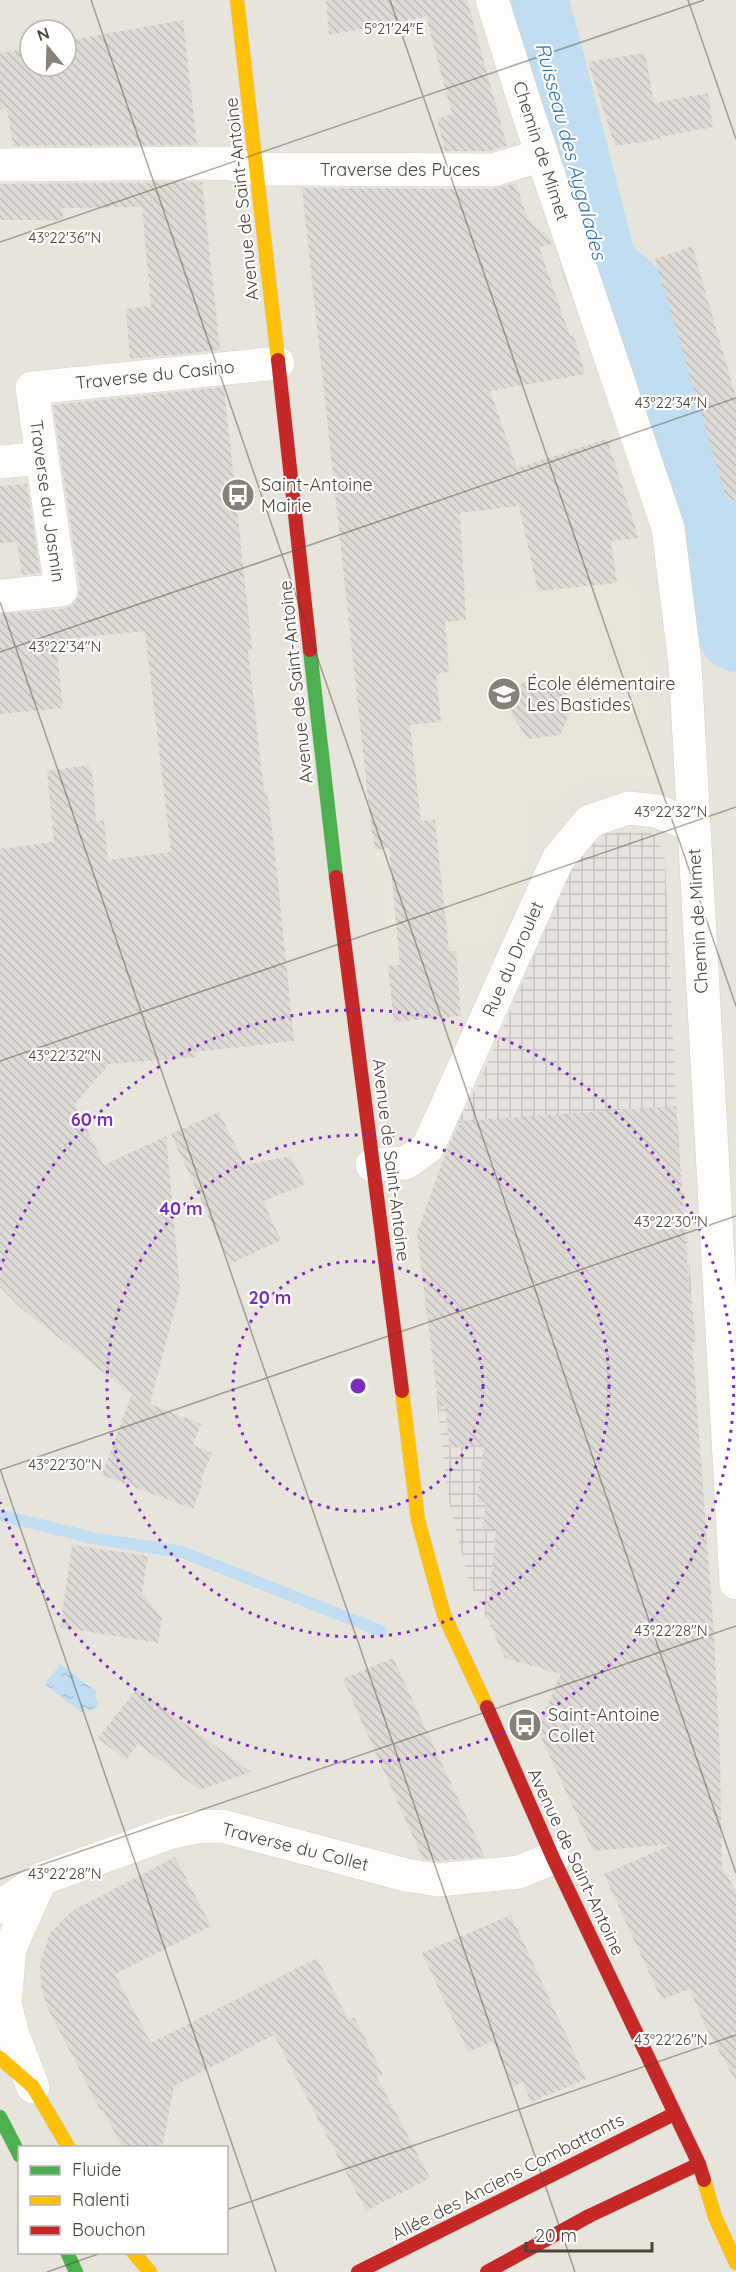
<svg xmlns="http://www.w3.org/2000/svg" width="736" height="2272" font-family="Quicksand,sans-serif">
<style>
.residential{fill:#e7e4dc;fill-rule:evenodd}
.industrial{fill:url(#industrial-grid)}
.education{fill:#eae5da}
.water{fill:url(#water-ripples)}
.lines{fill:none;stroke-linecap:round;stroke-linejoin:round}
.stream{stroke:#c0ddf1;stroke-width:12}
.river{stroke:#c0ddf1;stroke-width:75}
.building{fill:url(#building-back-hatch)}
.street-casing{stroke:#d2d0cb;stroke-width:34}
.fast-casing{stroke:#d3cfc5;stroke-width:15}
.slow-casing{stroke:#d3cfc5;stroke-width:15}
.jam-casing{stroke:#d3cfc5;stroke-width:15}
.street{stroke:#fdfdfc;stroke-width:33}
.fast{stroke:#4caf50;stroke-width:14}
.slow{stroke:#ffc107;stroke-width:14}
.jam{stroke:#c62828;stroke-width:14}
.ticks{fill:none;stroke:#4b4439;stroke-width:1.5;stroke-opacity:0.45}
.ring{fill:none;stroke:#7b2cbf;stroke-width:3;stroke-dasharray:3 6}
.labels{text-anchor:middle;stroke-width:4.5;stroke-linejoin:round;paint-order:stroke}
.street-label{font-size:18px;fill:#4b4439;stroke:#fff}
.poi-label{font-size:18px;fill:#4b4439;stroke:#fff;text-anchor:start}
.water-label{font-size:20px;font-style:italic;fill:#2e7ab2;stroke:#fff}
.ticks-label{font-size:15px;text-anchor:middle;fill:#4b4439;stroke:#fff;stroke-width:4.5;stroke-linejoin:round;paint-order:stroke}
.centre{fill:#7b2cbf;stroke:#fff;stroke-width:3}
.ring-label{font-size:18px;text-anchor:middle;font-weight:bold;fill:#7b2cbf;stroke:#fff;stroke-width:4.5;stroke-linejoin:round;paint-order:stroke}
</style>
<defs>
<pattern id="industrial-grid" width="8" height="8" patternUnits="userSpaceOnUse" patternTransform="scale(1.5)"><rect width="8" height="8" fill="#e6e2de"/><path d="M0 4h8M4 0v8" fill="none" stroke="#c7c3bf"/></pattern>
<pattern id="water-ripples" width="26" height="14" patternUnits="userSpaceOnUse" patternTransform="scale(1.5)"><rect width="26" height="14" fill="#c0ddf1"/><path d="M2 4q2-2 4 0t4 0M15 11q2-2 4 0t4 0" fill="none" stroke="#a6bfcf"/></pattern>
<pattern id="building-back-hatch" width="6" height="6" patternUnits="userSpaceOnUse" patternTransform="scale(1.5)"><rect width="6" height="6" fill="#dedbd6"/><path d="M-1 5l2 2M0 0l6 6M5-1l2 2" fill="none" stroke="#c0bdb8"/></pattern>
</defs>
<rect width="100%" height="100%" fill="#f4f2ee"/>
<path class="residential" d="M0,0h736v2272h-736zM30,30h36v36h-36zM20,2148h206v104h-206z"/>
<path class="industrial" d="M641,831l9,2 7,5 8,21 11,247 20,236h-4l21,279 7,138 -167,-68 8,-18 -56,-15 -37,-80 -19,-76 -32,-268 41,-113 20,-36 99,-228 24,-23z"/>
<path class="education" d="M630,581l14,7 11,192 -41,-3 -29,8 -16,10 -8,10 -29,3 1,25 -5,1 2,25 -40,89 -104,11 -38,-348z"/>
<path class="water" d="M60,1664l37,28 -2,4 3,6 -1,5 -6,4 -6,-2 -3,4 -37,-29z"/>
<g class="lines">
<path class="stream" d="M0,1515l97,24 85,13 199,79"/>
<path class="river" d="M531,0l69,267 27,24 95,266 14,77"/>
</g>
<g class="building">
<path d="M326,0h141l40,146 -17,5h-45l-8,-32 15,-5 -26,-97 -97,18z"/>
<path d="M183,20l14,125 -184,1 -6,-38 -7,1v-56l30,-5v18h36v-25z"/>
<path d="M645,53l9,50 54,-10 5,34 -53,10 1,2 -46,7 -27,-84z"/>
<path d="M202,182l18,168 -90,9 -4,-50 25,-3 -9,-99 -80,1 1,12h-63v-36z"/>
<path d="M516,183l12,37 23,19 1,5 -13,3 31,89h4l11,38 -95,17 27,77 90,-29 32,99 -28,3 6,42 -79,8 -19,-85 -59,7 6,107 -21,2 4,50 -13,2 5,48 -31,3 11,96 14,-1 14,131h7l5,65 -67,6 -6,-56 12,-1 -11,-117 -14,2 -4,-24 -69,-638 191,1z"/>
<path d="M692,246l44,151v102l-9,1 -72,-241z"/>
<path d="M224,387l28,262 -4,1 16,141h3l8,63 19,187 -99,11 2,5 -88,7 -34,40 29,61 62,-29 14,153 -30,115 51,20 -8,21 19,8 -11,26 2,4 -10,26 -91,-34 29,-79 5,2 -114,-89 -22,-22v-438l54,-7 -7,-71 42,-6 1,4h2l4,53 8,-2 4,40 63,-8 -26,-221 -89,9 7,68 -63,6v-100l63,-5 10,-4 5,-8 2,-10 -27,-182z"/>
<path d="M27,484l13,89 -18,2 -5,-33 -17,1v-57z"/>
<path d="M555,678l19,26 -14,31 -32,4 -17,-25v-8l12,-25z"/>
<path d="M676,1106l12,172 8,64h-4l22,293 6,123 2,109 14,24v191l-33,-60 -13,-33 -29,10 -57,-125 69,-30 -80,7 -56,-123 24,-54 -56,-16 -18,-43 9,-85 -13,-2 3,-26h-9l7,-57 -34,3 -5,-42 -6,1 -22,-174 29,-81 15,-31z"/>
<path d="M219,1112l26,53 45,-9 16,28 -43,17 18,39 -51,24 -59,-130z"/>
<path d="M72,1545l76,11 -6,37 20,25 -4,25 -98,-16z"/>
<path d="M393,1658l27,58 65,141 -46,4 -16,-2 -80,-180z"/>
<path d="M137,1689l114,83 -51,18 -62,-46 -12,16 -28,-22z"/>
<path d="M175,1857l36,69 -96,48 36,69 166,-85 32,63 5,-4 29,57 -6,3 53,101 -64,33 -92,-176 -100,51 -12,62h-39l-20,-38 -2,1 -55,-106 -5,-20 -1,-22 10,-30 22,-22z"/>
<path d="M511,1915l75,164 -55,23 -8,-20 -11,5 -19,-46 -25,11 -46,-99z"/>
</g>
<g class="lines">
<g class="street-casing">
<g id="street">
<path d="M492,0l34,107 142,421 17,136 51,919"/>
<path d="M0,165l226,-2 31,6 236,1 49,-15"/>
<path d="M0,462l42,-4"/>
<path d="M0,596l61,-6 -29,-202 246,-25"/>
<path d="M372,1165l34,-2 22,-16 130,-288 32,-38 38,-13 29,3 36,15"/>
<path d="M0,1907l41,-28 131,-47 24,-5 26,-1 184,49 32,5 81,-8 34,-14"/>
<path d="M33,2087l-20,-52 -8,-31 5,-56 31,-69"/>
</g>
</g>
<g class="fast-casing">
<g id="fast">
<path d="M310,650l26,227"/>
<path d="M0,2117l20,39"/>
<path d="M67,2252l9,20"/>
</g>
</g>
<g class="slow-casing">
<g id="slow">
<path d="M237,0l41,360"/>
<path d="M402,1391l16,129 26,95 43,92"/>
<path d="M0,2058l33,29 36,61"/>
<path d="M704,2180l11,37 21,46"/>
<path d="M133,2252l17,20"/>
</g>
</g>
<g class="jam-casing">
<g id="jam">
<path d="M278,360l32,290"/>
<path d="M336,877l66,514"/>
<path d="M487,1707l66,151 146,306 5,16"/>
<path d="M358,2272l316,-158"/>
<path d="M487,2272l102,-56 110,-52"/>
</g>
</g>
<use href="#street" class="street"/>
<use href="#fast" class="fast"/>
<use href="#slow" class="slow"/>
<use href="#jam" class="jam"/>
</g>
<path class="ticks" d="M91,0l645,1873M390,0l346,1006M688,0l48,139M0,242l704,-242M0,602l575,1670M0,652l736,-254M0,1061l736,-254M0,1469l276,803M0,1470l736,-254M0,1879l736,-253M226,2210l510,-175M47,2272l57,-20"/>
<g class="ring">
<circle cx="358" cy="1386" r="125"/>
<circle cx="358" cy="1386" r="251"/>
<path d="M0 1270A376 376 0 1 1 0 1502"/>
</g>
<defs>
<g id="bus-disc" transform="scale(1.725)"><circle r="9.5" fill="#868178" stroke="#fff"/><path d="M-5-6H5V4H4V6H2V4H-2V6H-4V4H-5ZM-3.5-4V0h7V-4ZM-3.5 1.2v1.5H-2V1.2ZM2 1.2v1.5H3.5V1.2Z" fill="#fff"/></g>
<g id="school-disc" transform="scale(1.725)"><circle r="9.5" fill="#868178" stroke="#fff"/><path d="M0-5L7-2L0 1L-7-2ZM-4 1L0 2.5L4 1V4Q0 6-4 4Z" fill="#fff"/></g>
</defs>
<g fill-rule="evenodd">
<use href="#bus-disc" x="238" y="495"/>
<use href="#school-disc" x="504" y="694"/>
<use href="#bus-disc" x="525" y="1725"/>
</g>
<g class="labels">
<g class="street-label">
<text transform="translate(541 151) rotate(72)" y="6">Chemin de Mimet</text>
<text x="400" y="176">Traverse des Puces</text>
<text transform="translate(242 199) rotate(-96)" y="6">Avenue de Saint-Antoine</text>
<text transform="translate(155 375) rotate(-6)" y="6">Traverse du Casino</text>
<text transform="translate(47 501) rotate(82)" y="6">Traverse du Jasmin</text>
<text transform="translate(296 682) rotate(-96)" y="6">Avenue de Saint-Antoine</text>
<text transform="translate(698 921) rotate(-93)" y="6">Chemin de Mimet</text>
<text transform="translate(513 959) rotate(-66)" y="6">Rue du Droulet</text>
<text transform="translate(391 1160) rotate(83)" y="6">Avenue de Saint-Antoine</text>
<text transform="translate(295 1847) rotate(14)" y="6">Traverse du Collet</text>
<text transform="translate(576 1862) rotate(65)" y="6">Avenue de Saint-Antoine</text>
<text transform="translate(508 2177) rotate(-27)" y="6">Allée des Anciens Combattants</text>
</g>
<g class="poi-label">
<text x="261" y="491">Saint-Antoine<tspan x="261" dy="21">Mairie</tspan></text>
<text x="527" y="690">École élémentaire<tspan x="527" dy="21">Les Bastides</tspan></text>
<text x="548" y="1721">Saint-Antoine<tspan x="548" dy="21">Collet</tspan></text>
</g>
<g class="water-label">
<text transform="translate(571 151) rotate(75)" y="7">Ruisseau des Aygalades</text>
</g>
</g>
<g class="ticks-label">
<text x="394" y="34">5°21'24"E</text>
<text x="65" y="243">43°22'36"N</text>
<text x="671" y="408">43°22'34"N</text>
<text x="65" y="652">43°22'34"N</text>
<text x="671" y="817">43°22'32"N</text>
<text x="65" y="1061">43°22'32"N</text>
<text x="671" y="1227">43°22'30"N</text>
<text x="65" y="1470">43°22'30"N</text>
<text x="671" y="1636">43°22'28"N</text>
<text x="65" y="1879">43°22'28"N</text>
<text x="671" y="2045">43°22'26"N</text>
</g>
<circle cx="358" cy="1386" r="9" class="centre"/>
<g class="ring-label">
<text x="92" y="1126">60 m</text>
<text x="181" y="1215">40 m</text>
<text x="270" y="1304">20 m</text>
</g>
<rect x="18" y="2146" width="210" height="108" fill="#ffffff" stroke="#b7b4b0" stroke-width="1.5"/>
<rect x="30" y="2166" width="30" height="9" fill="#4caf50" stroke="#b7b4b0" stroke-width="1.5"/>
<text x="72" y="2176" font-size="18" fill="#4b4439">Fluide</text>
<rect x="30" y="2196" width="30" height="9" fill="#ffc107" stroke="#b7b4b0" stroke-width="1.5"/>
<text x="72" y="2206" font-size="18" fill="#4b4439">Ralenti</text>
<rect x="30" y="2226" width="30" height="9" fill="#c62828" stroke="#b7b4b0" stroke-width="1.5"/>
<text x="72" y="2236" font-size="18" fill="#4b4439">Bouchon</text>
<g transform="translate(48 48) rotate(341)"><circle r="28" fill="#ffffff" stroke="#b7b4b0" stroke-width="1.5"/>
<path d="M0-4.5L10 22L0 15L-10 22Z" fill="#868178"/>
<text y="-9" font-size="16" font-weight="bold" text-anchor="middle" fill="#4b4439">N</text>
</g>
<path d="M526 2242v9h126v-9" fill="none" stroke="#4b4439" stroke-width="3"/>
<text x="535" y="2242" font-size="18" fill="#4b4439" stroke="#ffffff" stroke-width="4.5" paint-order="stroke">20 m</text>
</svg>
